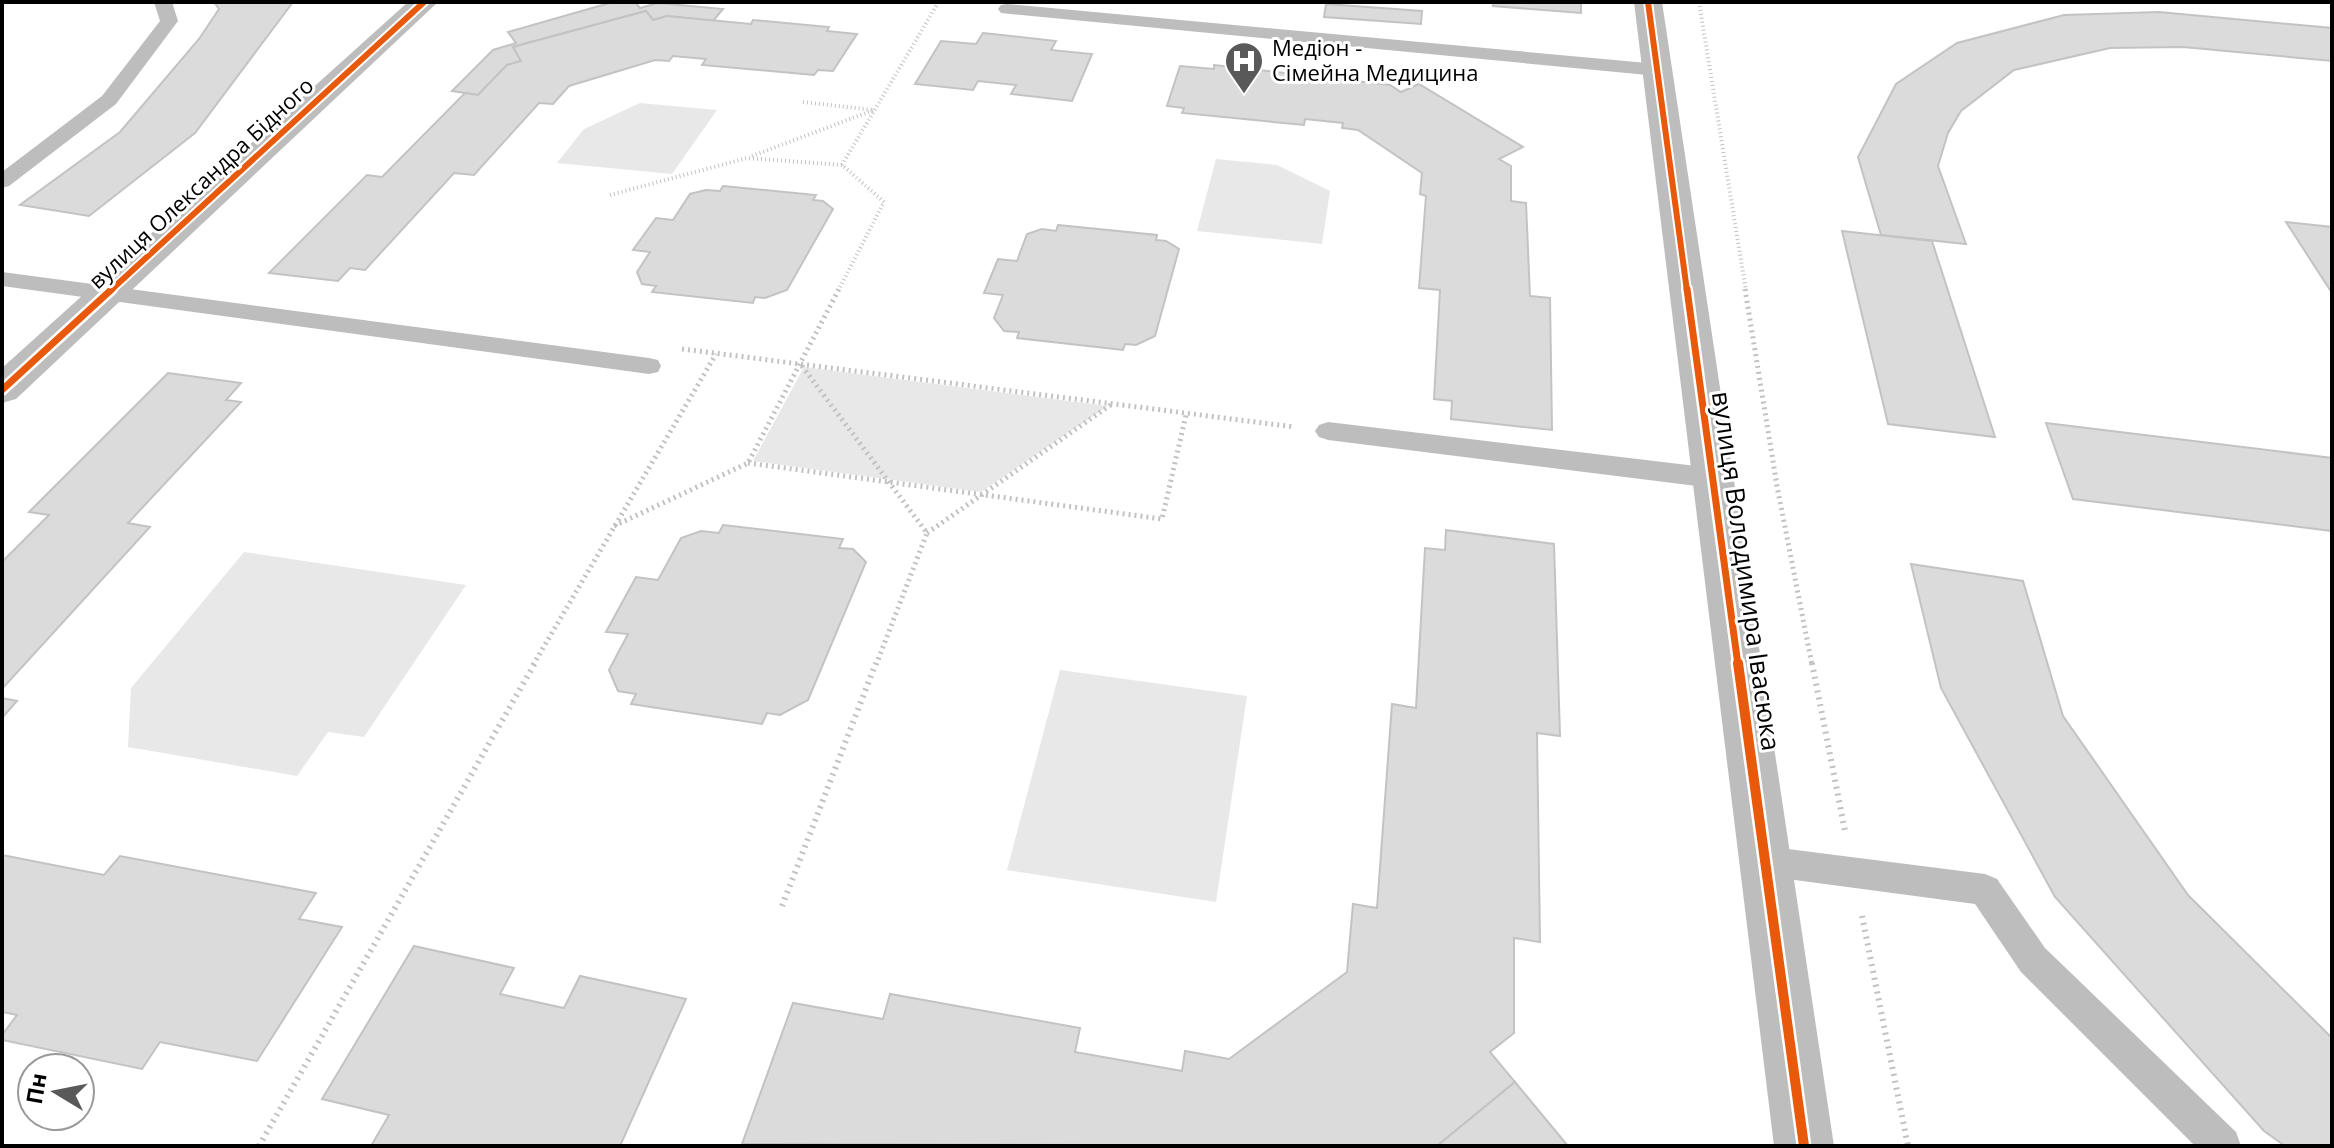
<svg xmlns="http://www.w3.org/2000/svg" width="2334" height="1148" font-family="'Open Sans',sans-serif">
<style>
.green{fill:#e8e8e8}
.building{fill:#dbdbdb;stroke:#c3c3c3;stroke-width:2}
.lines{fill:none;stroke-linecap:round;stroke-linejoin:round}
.path-far2{stroke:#c2c2c2;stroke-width:4;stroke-dasharray:1 3;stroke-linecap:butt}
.path-far1{stroke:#c2c2c2;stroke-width:5;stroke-dasharray:2 4;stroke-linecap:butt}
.path{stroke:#c2c2c2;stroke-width:6;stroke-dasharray:2 5;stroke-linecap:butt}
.lane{fill:#bdbdbd;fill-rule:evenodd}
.street{fill:#bdbdbd;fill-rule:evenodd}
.cycleway-far2-casing{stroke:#fff;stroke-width:10}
.cycleway-far1-casing{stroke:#fff;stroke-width:12}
.cycleway-casing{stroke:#fff;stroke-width:15}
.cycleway-far2{stroke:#e8590c;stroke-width:6}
.cycleway-far1{stroke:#e8590c;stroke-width:7}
.cycleway{stroke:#e8590c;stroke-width:10}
.labels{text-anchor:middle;stroke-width:6;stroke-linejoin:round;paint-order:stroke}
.far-poi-label{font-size:22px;fill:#000;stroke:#fff;text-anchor:start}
.far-street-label{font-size:22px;fill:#000;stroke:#fff}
.street-label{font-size:26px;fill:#000;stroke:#fff}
</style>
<rect width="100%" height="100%" fill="#fff"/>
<g class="green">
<path d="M640,103l77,7 -45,64 -115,-11 27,-34z"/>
<path d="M1216,159l61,6 53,26 -8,53 -125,-13z"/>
<path d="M804,367l304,39 -127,86 -228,-31z"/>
<path d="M244,552l222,33 -102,152 -36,-5 -31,44 -169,-29 3,-59z"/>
<path d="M1060,670l187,26 -31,206 -209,-32z"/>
</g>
<g class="building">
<path d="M214,2h79l-98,131 -106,83 -69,-11 100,-73 79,-93 20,-30z"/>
<path d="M613,2h22l5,6 18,-5 65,6 -10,12 -46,-5 -14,4 -7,-9 -133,36 8,14 -14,4 -29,30 -26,-4 41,-41 23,-7 -8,-11z"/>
<path d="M1493,2h88v11l-88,-7z"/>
<path d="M1326,4l96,7 -1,13 -97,-7z"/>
<path d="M646,11l7,9 14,-4 84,8 2,-4 76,7 -2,4 30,3 -24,37 -15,-1 -4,5 -112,-10 4,-6 -33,-3 -4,5 -14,-1 -86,26 -16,18 -14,-1 -65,72 -20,-2 -89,97 -15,-2 -12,13 -69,-8 98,-98 15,2 83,-84 13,2 29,-30 14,-4 -8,-14z"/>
<path d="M2159,12l173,16v33l-149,-14 -73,1 -96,22 -53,41 -13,22 -10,33 28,78 -85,-9 -23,-78 38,-73 61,-41 107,-28z"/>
<path d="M983,33l73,8 -5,9 41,4 -20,47 -61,-7 5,-9 -38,-4 -5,9 -58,-6 26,-43 35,3z"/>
<path d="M1214,65l176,20 11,7 18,-8 104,63 -24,12 12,7v35l15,2 4,93 20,2 2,132 -101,-11 1,-18 -18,-2 6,-109 -21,-2 7,-92 -6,-2 2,-21 -64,-43 -16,-2 1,-5 -38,-4 -1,6 -122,-12 2,-5 -17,-2 13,-40 34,3z"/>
<path d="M723,186l93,9 -3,5 10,1 10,8 -46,81 -22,8 -10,-1 -2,6 -101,-11 4,-6 -14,-2 -5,-12 13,-20 -17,-2 23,-32 17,2 17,-26 16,-4 14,1z"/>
<path d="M2286,222l46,5v66z"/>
<path d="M1058,225l99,10 -1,5 10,1 13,8 -24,87 -19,9 -11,-1 -2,6 -106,-12 2,-6 -15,-1 -10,-13 9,-23 -19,-2 14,-34 19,2 10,-27 15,-5 14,2z"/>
<path d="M1842,231l90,10 63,196 -107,-13z"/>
<path d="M168,373l73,10 -15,17 15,2 -113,121 22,4 -148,162v-127l47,-47 -20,-3z"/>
<path d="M2046,423l286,35v73l-259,-32z"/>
<path d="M723,525l120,14 -4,9 14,1 13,13 -58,138 -28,15 -13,-2 -5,11 -131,-20 5,-10 -18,-3 -9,-21 19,-36 -22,-2 30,-55 22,3 23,-42 20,-7 18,2z"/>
<path d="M1446,530l108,14 6,192 -23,-3 3,209 -26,-4v95l-24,19 25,30 -78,64 -695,-2 51,-141 90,16 7,-25 190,34 -5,24 107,19 3,-20 44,8 118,-87 6,-68 24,4 15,-204 24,4 9,-160 20,2z"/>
<path d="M1911,564l112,17 40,135 125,179 144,143v108h-47l-21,-15 -209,-234 -114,-209z"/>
<path d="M2,698l15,3 -15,17z"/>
<path d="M2,855l102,20 16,-19 196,37 -17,26 43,8 -85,134 -97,-19 -18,27 -140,-29v-5l15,-20 -15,-3z"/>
<path d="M414,946l100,22 -14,26 64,14 16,-32 106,23 -66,147h-249l18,-31 -67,-16z"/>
<path d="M1515,1082l53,64h-131z"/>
</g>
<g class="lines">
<g class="path-far2">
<path d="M1699,2l47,289"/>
<path d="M803,102l70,8"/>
<path d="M752,156l122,-46"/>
<path d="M842,165l96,-162"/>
<path d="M610,195l137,-37 95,7 42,37 -46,89"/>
</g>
<g class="path-far1">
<path d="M1745,289l32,197 35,179"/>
<path d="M682,349l613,78"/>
<path d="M802,366l125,167 -51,132"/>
<path d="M748,463l414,56 24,-104"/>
<path d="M614,526l134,-63 91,-174"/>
<path d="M927,533l185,-129"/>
<path d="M533,665l183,-311"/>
</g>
<g class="path">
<path d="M1812,663l33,168"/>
<path d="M782,906l94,-243"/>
<path d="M1862,916l46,230"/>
<path d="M259,1146l276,-483"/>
</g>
<g class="lane">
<path d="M154,2h18l6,19 -62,83 -107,82 -7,2v-16l100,-76 58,-75z"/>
<path d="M1007,4l651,60 9,6 -9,6 -657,-63 -3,-4 3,-4z"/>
<path d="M2,272l647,86 9,2 3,6 -3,6 -9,2 -647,-88z"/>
<path d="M1328,422l385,46 9,3 4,7 -4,7 -9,3 -385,-48 -9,-3 -4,-6 4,-6z"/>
<path d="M1765,846l220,28 12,5 48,69 191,184 5,14h-46l-174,-174 -46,-68 -210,-28 -12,-4 -5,-11 5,-11z"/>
</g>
<g class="street">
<path d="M408,2h30l-422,397 -14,4v-35z"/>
<path d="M1634,2h28l172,1144h-60z"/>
</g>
<g class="cycleway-far2-casing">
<g id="cycleway-far2">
<path d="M1648,2l39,289"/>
<path d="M110,291l314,-289"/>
</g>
</g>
<g class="cycleway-far1-casing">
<g id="cycleway-far1">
<path d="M1687,289l51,376"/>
<path d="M2,390l110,-101"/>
</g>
</g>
<g class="cycleway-casing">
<path id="cycleway" d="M1738,663l66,483"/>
</g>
<use href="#cycleway-far2" class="cycleway-far2"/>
<use href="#cycleway-far1" class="cycleway-far1"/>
<use href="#cycleway" class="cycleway"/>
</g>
<defs>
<g id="hospital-pin" transform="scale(2)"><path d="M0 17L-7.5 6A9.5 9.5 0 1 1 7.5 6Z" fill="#595959" stroke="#fff"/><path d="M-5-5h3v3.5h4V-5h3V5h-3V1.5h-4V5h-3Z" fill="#fff"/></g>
</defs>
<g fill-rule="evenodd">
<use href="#hospital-pin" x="1244" y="61"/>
</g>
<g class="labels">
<g class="far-poi-label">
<text x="1272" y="56">Медіон -<tspan x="1272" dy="25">Сімейна Медицина</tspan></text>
</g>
<g class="far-street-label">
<text transform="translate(201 183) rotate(-43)" y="8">вулиця Олександра Бідного</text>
</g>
<g class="street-label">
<text transform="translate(1746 571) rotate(82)" y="9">вулиця Володимира Івасюка</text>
</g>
</g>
<rect width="2334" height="1148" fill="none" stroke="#000000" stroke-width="8"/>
<g transform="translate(56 1092) rotate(280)"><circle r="38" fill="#ffffff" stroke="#999999" stroke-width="2"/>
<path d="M0-6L14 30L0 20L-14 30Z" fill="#595959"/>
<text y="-12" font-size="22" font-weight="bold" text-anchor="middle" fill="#000000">Пн</text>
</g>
</svg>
